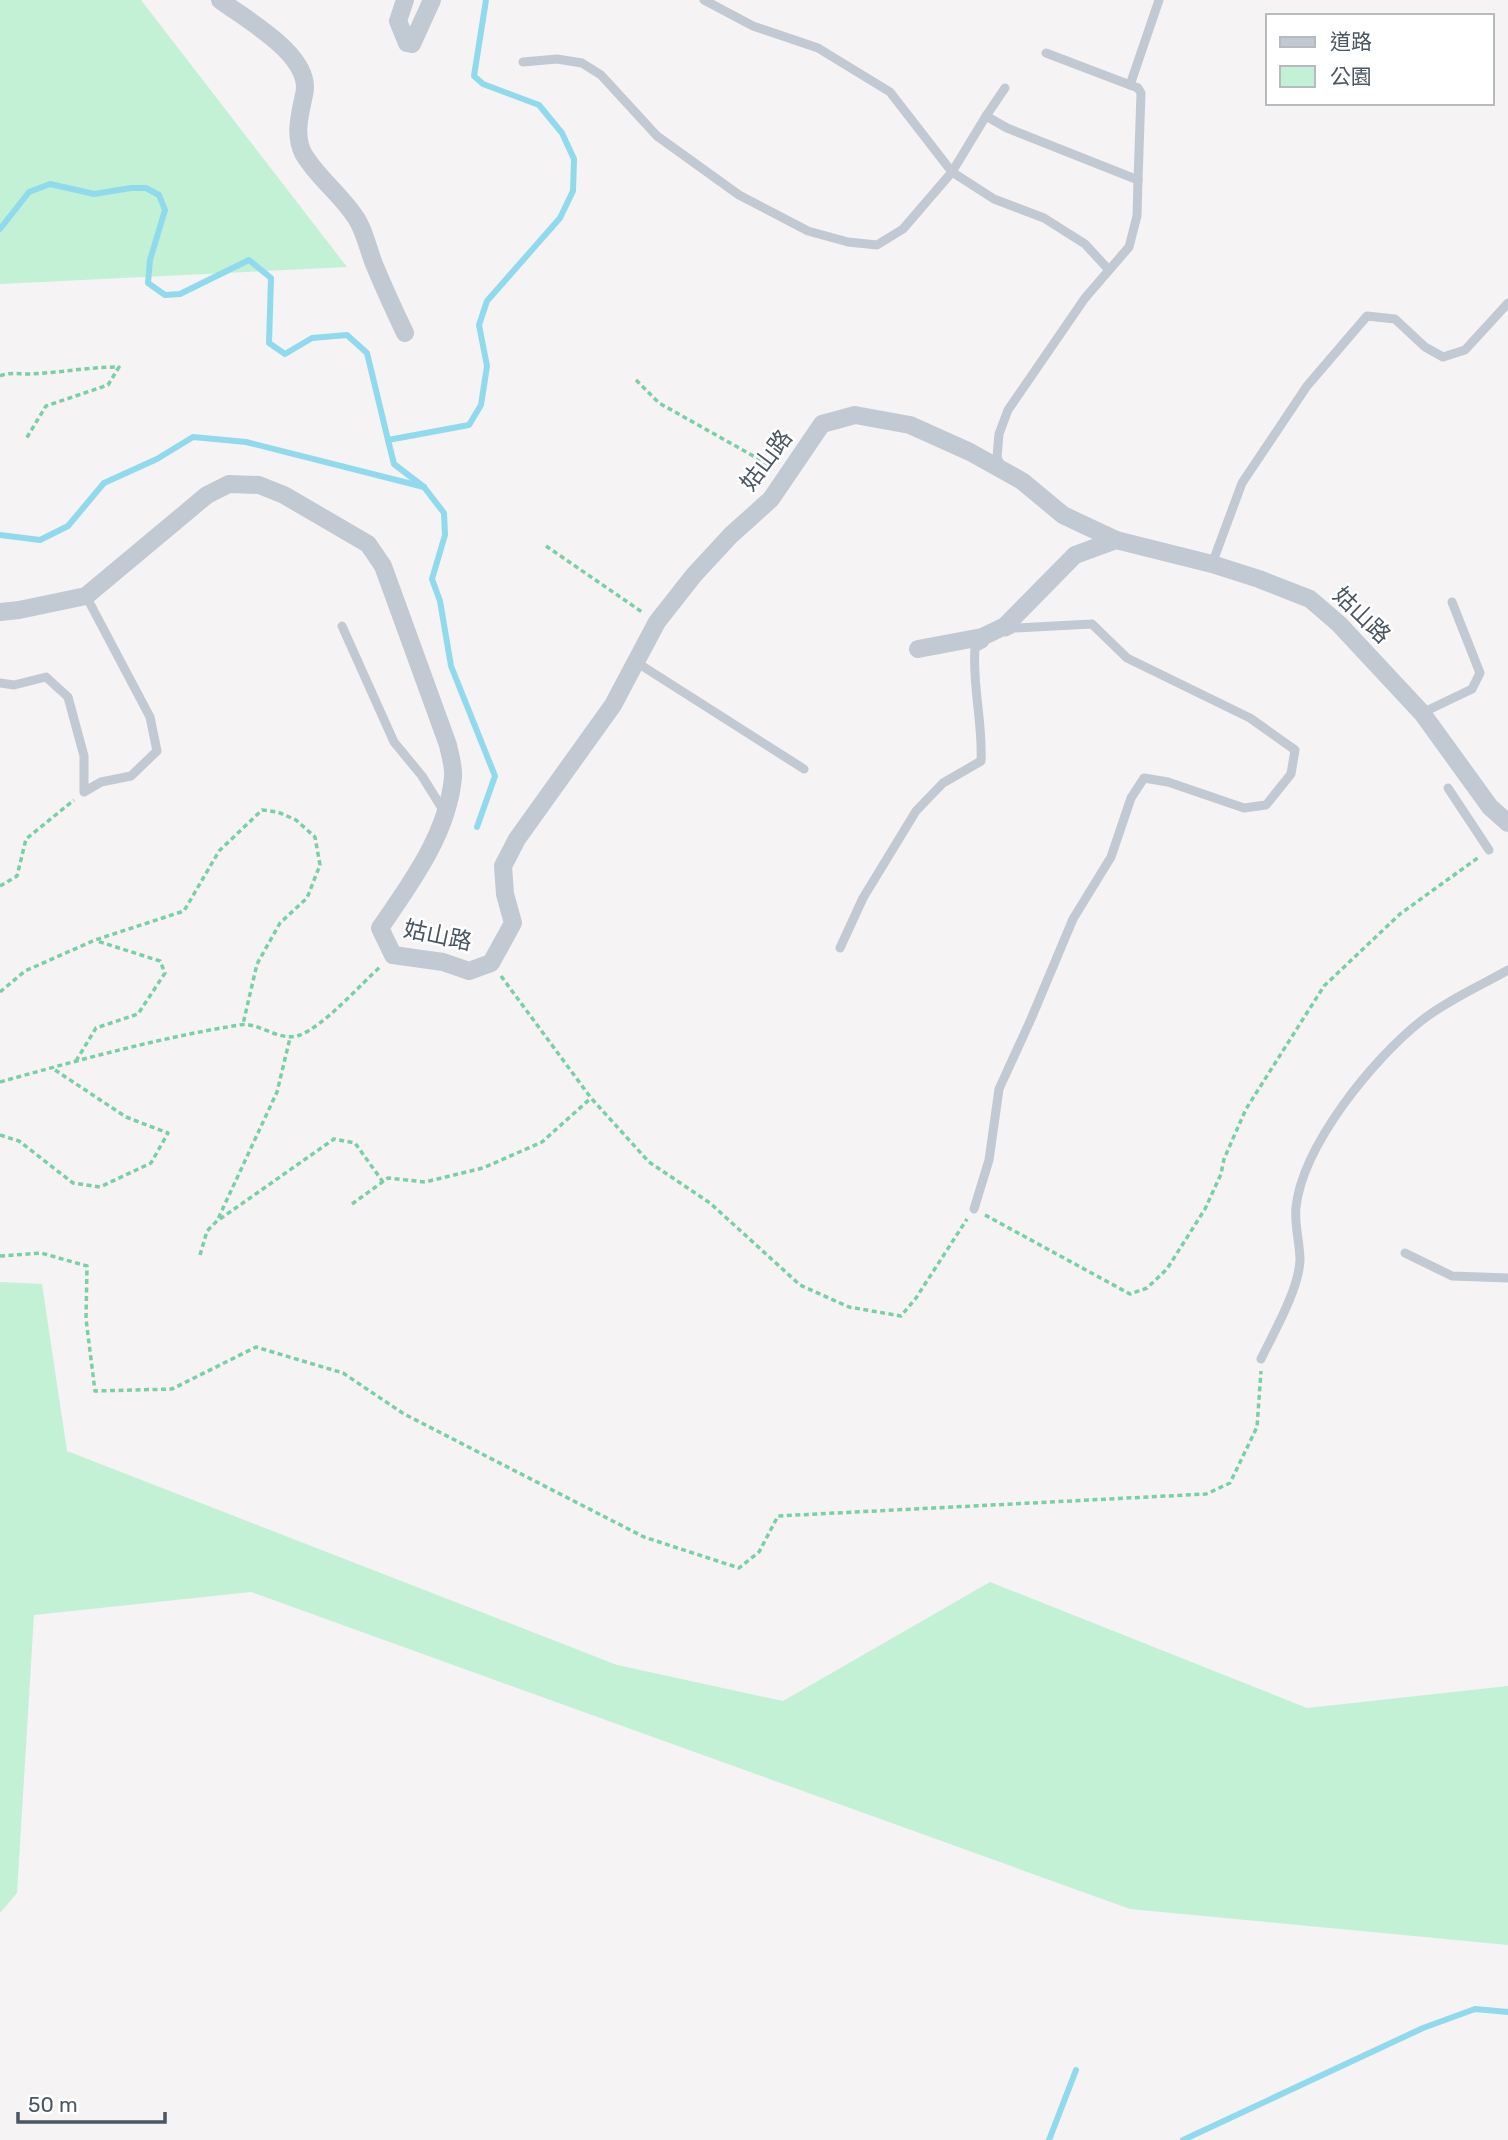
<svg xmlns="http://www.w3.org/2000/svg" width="1508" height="2140" font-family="Rubik,'Noto Sans TC',sans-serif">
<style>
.green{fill:#c3f1d5}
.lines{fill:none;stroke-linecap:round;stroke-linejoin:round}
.stream{stroke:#90daee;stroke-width:6}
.path{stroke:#7ad0a6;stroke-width:3.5;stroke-dasharray:5 3.5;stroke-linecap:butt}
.lane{stroke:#c1cad2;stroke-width:9}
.street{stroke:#c1cad2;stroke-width:18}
.labels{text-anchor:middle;stroke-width:5;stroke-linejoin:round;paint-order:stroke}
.street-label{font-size:23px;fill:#4a5661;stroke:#fff}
</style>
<rect width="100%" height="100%" fill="#f5f3f3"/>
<g class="green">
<path d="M0,0h141l206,267 -347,17z"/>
<path d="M0,1282l42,2 25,167 550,214 166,36 207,-119 317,126 201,-22v259l-378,-36 -879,-317 -217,23 -17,278 -17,20z"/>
</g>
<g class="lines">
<g class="stream">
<path d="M0,229l29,-37 21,-8 44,10 37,-6h15l13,7 6,15 -15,50 -2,23 17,12 15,-1 69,-34 22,18 -2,65 16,11 27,-16 35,-3 20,18 21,87 81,-15 12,-20 6,-39 -8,-41 8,-24 73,-83 13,-27 1,-32 -12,-26 -23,-28 -56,-21 -9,-8 12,-76"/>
<path d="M388,440l6,24 30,23 20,26 1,22 -13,44 8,22 11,65 44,110 -18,51"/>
<path d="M0,535l40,5 28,-14 36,-43 53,-24 36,-22 53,5 178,45"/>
<path d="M1049,2140l27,-70"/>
<path d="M1183,2140l240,-112 52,-19 33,3"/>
</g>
<g class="path">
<path d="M0,376c9,-4 18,-2 28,-2 31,-1 60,-7 91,-7l-11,18 -62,21 -20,33"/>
<path d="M636,380l23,23 114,64"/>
<path d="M546,546l96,66"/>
<path d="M0,886l17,-10 9,-37 48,-39"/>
<path d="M501,976l90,122 58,64 61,41 90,82 49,22 52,9 15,-18 51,-79"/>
<path d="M0,992l25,-21 70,-31 89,-29 35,-60 43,-41 16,2 18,8 19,17 5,28 -13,33 -27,25 -23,41 -14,60"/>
<path d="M76,1061l20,-33 42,-14 27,-41 -5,-12 -63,-20"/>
<path d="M0,1082c79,-22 158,-44 239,-57 20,-4 40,18 61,10 25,-10 60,-50 81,-69"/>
<path d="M0,1135l19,6 54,42 27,4 51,-24 17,-30 -42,-16 -74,-49"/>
<path d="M352,1204l36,-26 37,4 58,-14 59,-26 49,-44"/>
<path d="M985,1215l145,79 17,-6 20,-19 38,-60 16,-35 3,-15 22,-50 78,-123 76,-72 79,-57"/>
<path d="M220,1219l114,-80 21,4 28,39"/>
<path d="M200,1255l7,-24 10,-10 60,-129 13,-54"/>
<path d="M0,1256l41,-3 46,13 -1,53 9,72 77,-2 84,-42 87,26 61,41 240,123 95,31 20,-16 19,-36 428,-22 24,-11 27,-56 4,-56"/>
</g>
<g class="lane">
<path d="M704,0l49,26 65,22 72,44 62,80 42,27 50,19 41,26 23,25"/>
<path d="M523,62l34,-3 25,4 19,12 56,61 82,59 69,36 40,11 29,3 26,-16 49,-57 34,-56 21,12 131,52 3,-87 -3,-5 -92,-35"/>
<path d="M1130,85l29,-85"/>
<path d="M986,116l19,-28"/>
<path d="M1001,466l-4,-9 2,-23 9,-24 77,-112 44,-51 8,-31 1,-36"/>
<path d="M1212,564l30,-81 65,-97 60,-70 28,3 30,28 18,10 22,-7 43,-47"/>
<path d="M342,626l52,116 28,34 23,37"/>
<path d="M636,662l168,107"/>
<path d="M0,683l14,2 32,-8 22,20 16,59v36l17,-10 30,-6 26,-25 -7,-34 -64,-121"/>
<path d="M1422,713l50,-24 8,-16 -28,-71"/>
<path d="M1448,788l41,62"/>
<path d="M840,948l23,-50 53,-87 27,-28 38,-22c2,-39 -9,-75 -6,-113l9,-5"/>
<path d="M974,1209l15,-49 10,-71 32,-70 42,-100 38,-62 20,-59 13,-20 24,4 76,26 22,-3 25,-31 4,-24 -45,-32 -123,-60 -35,-34 -78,4 -8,4"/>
<path d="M1405,1253l47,23 56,2"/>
<path d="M1261,1359c13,-27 38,-70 39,-99 0,-17 -6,-36 -4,-53 7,-62 77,-148 125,-186 25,-20 59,-35 87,-51"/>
</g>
<g class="street">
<path d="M220,0c25,19 94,56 84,95 -4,18 -10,40 -1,58 13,23 36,40 51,62 10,13 14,34 20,49 10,24 20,46 31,69"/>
<path d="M405,0l-7,21 9,22 5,1 20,-44"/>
<path d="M0,612l19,-2 67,-14 121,-101 22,-11 30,1 25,10 84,49 15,22 65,179c2,10 6,22 5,32 -5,56 -42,106 -73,151l13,27 50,7 26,9 22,-8 22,-40 -8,-29 -2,-28 14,-27 96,-134 44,-83 37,-47 37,-40 40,-36 51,-75 33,-9 55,10 60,27 52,29 41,34 53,25"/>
<path d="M918,649l64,-12 23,-11 70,-71 41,-15 96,24 47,15 51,20 29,25 83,89 68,94 18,16"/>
</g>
</g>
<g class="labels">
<g class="street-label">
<text transform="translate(766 460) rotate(-53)" y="8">姑山路</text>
<text transform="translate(1362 615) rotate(44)" y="8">姑山路</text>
<text transform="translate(438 935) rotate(12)" y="8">姑山路</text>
</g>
</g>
<rect x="1266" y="14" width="228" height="91" fill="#ffffff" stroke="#b7bbc0" stroke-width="2"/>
<rect x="1280" y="37" width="35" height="10" fill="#c1cad2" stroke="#b7bbc0" stroke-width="2"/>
<text x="1330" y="49" font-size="21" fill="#4a5661">道路</text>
<rect x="1280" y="66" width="35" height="21" fill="#c3f1d5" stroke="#b7bbc0" stroke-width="2"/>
<text x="1330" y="84" font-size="21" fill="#4a5661">公園</text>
<path d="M18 2112v10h147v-10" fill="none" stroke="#4a5661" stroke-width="3.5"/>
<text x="28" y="2112" font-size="21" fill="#4a5661" stroke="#ffffff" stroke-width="5" paint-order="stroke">50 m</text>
</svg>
